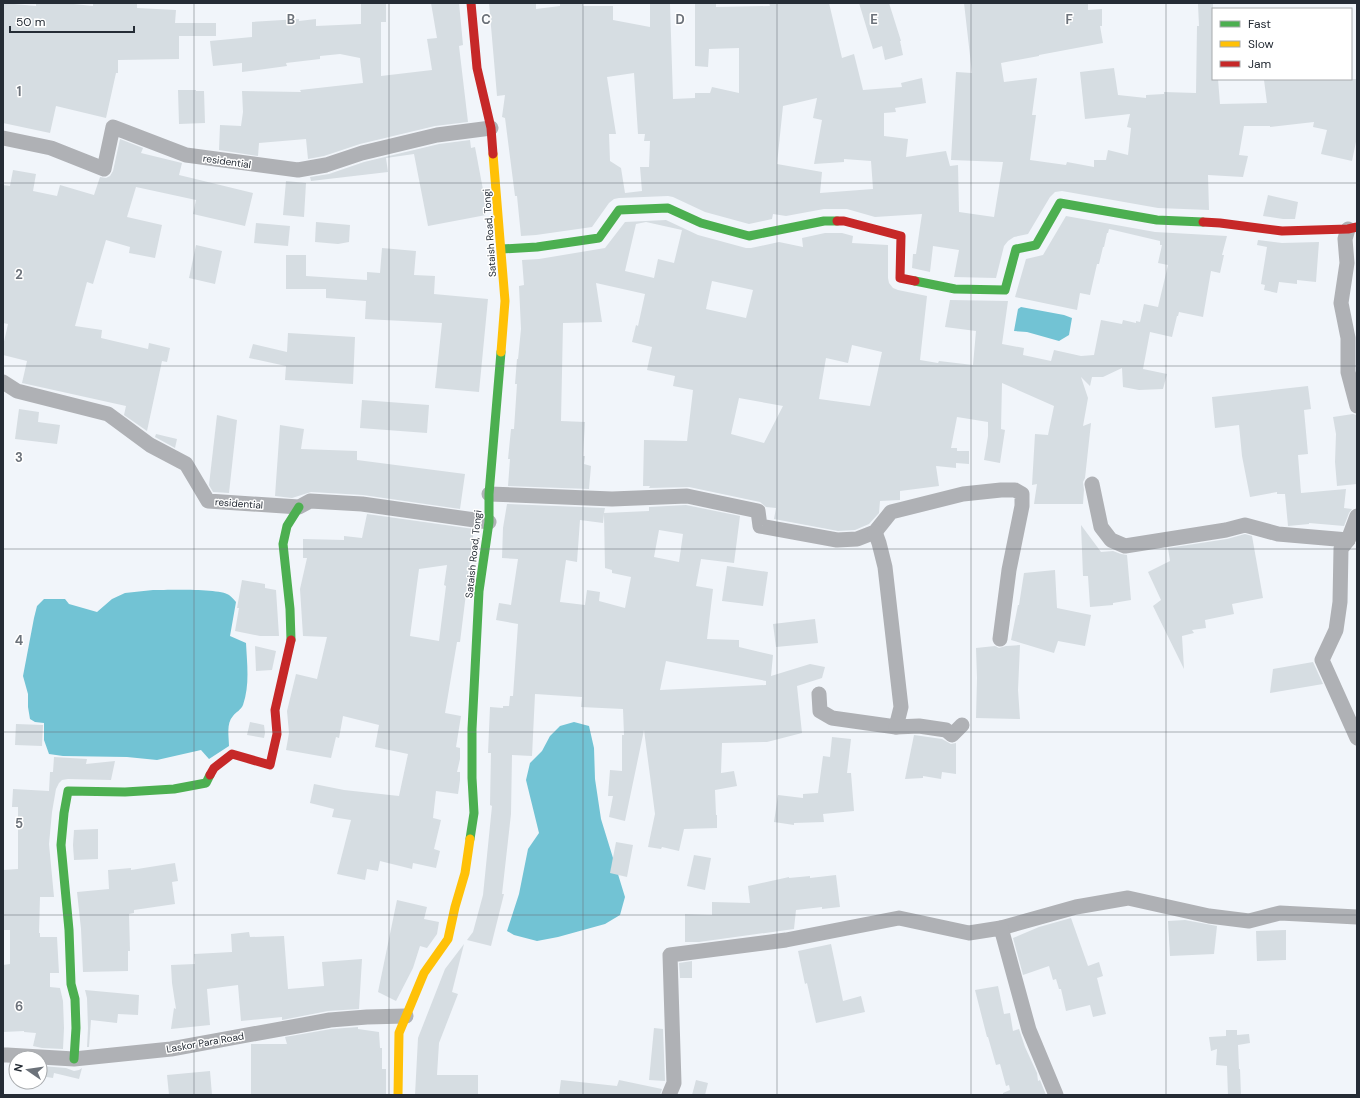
<svg xmlns="http://www.w3.org/2000/svg" width="1360" height="1098" font-family="'DM Sans',sans-serif">
<style>
.water{fill:#72c3d4}
.building{fill:#d6dde2;fill-rule:evenodd}
.lines{fill:none;stroke-linecap:round;stroke-linejoin:round}
.street{stroke:#afb1b5;stroke-width:15}
.fast{stroke:#4caf50;stroke-width:9}
.slow{stroke:#ffc107;stroke-width:9}
.jam{stroke:#c62828;stroke-width:9}
.grid{fill:none;stroke:#6c727a;stroke-width:1;stroke-opacity:0.55}
.labels{text-anchor:middle;stroke-width:3;stroke-linejoin:round;paint-order:stroke}
.street-label{font-size:10px;fill:#252c35;stroke:#fff}
.grid-label{font-size:13px;text-anchor:middle;font-weight:bold;fill:#6c727a;stroke:#fff;stroke-width:3;stroke-linejoin:round;paint-order:stroke}
</style>
<rect width="100%" height="100%" fill="#f1f5fa"/>
<g class="water">
<path d="M1021,307l43,8 8,3 -3,17 -10,6 -32,-9 -13,-1 4,-22z"/>
<path d="M153,590c14,0 66,-2 76,5 3,2 5,5 7,7l-6,34 16,7c1,21 4,42 -3,62 -2,5 -7,7 -10,11 -7,7 -4,21 -4,30l-20,13 -8,-9 -44,10 -30,-3 -64,-1 -14,-2 -5,-14v-17l-9,-1 -5,-3 -2,-12v-13l-5,-18 11,-58 3,-12 7,-7h21l4,5 28,8 15,-13 13,-6z"/>
<path d="M574,722l15,4 5,22 1,31 6,40 24,78 -5,18 -15,9 -47,13 -21,4 -23,-6 -7,-4 12,-37 9,-45 11,-16 -13,-53 4,-17 12,-12 8,-15 10,-10z"/>
</g>
<g class="building">
<path d="M3,3l33,3v-3h28l29,3v-3h44v5l39,2 -1,13h41v13h-37v23l-61,1v13h-2l-10,45 -50,-12 -6,27 -47,-10z"/>
<path d="M361,3h25v19h-5v54l51,-6 -5,-31 10,-1 -6,-35h28l4,42 -4,1 9,76 -33,4 -75,18 -36,12 -16,3 -2,-20 -47,4 -1,13 -39,-6 1,-25 21,1 2,-14 -1,-21 59,1 -1,-2 63,-7 -3,-25 -20,-4 -20,2v3l-34,4 1,3 -45,6v-9l-29,3 -3,-25 42,-4v-15l47,-3v2l17,-2v7l45,-2z"/>
<path d="M489,3h47v6l24,-3v-3h23v3h30v14l37,7v-23h20l3,95 22,-1v-5h15l2,-6 27,6v-45l-30,1 -1,18 -13,-1v-63h21v4l54,-1 -1,-3h60l13,55 12,-4 9,36 39,-3 -1,-4 21,-5 4,25 -31,5 1,4 -12,1v23l24,3 -2,18 40,-6 4,15 8,-1 1,47 35,5 9,-55 -52,-2 5,-88 16,1 -8,-70h124v7l14,-1v17h-2l3,17 -64,12v1l-38,7 3,19 33,-4 -5,37h4l-6,45 36,5 1,-3 27,5v-7h12l2,-10 20,5 3,-27 -4,-1 3,-13 -45,5 -5,-47 34,-4 4,27 28,3v-3l18,-1v-2l32,1 1,-67h2l-1,-22h15v75h5l2,25 47,-1 -3,-23 93,-1v58l-5,24 -31,-7 6,-24 -14,-3 1,-5 -44,5v-1h-26l-5,29 9,1 -5,21 -35,-2 1,35 -51,-2 -96,-17 -7,1 -5,5 -22,37 -14,3 -6,4 -4,5 -8,32 -42,-1 5,-27 -26,-4 -3,26 -18,-4 1,-14h3l6,-40 -47,3 -28,-8h-23l-38,7 -13,-2 -1,5 -23,5 -44,-12 -32,-15 -5,-1 -49,2 -5,1 -5,4 -17,24 -56,8 -15,1 -4,-40h-2l-10,-78 -3,-1 3,-22 -8,1zM634,73l4,61h7l-1,7h6l-1,26h-9l2,24 -17,2 -4,-25 -11,-7 -1,-27h7l-9,-57zM817,98l-4,20 9,2 -8,44 30,-2v-3l27,2 2,28 -53,4 2,-21 -45,-8 6,-58z"/>
<path d="M859,3h30l12,38h-1l3,14 -18,5 -3,-14 -9,3z"/>
<path d="M178,90h18v1h8l1,32 -26,1z"/>
<path d="M120,139l23,9 -2,5 41,10 -3,12 74,18 -8,33 -52,-12 3,-14 -60,-13 -9,30 35,8 -7,33 -26,-5 1,-6 -24,-7 -13,44 -6,-2 -12,44 27,4 -1,8 47,11 1,-6 21,5 -3,14 -5,-1 -15,70 -23,-16 2,-9 -104,-23 5,-22 -24,-6v-9l5,-22 -5,-1v-138l7,1 3,-16 23,4 -3,17 24,5 3,-11 34,10 6,-18 6,1 4,-2 3,-5z"/>
<path d="M470,140l1,8 4,-1 9,48 2,20 -58,11 -14,-72 -28,4 2,14 -77,9 -1,-4 19,-3 35,-12 75,-18z"/>
<path d="M286,181l20,2 -2,34 -21,-2z"/>
<path d="M1268,195l30,7 -3,17h-12l-20,-3z"/>
<path d="M1066,216l89,16 72,4 -5,19h2l-4,18 -9,-2 -8,46 -24,-5 -1,4h-1l-5,21 -22,-5 -7,37 24,5 -4,15 -24,1 -16,-3 -1,-19 -19,9h-11l-2,9 -9,-9 7,21 -5,28 8,-3 -6,55 -2,4 1,8 -1,14h-49l3,-20 -5,1 3,-51 13,1 6,-29 -52,-23 -1,46 4,1 -5,33 -16,-3 4,-24v-14l-31,-5 -6,31h6v3h12v13l-13,-1v5l-20,-2 3,20 -39,5v9l-20,1 -1,12 -10,11 -14,6 -17,1 -64,-12 2,-11 -10,-1 -6,-5 -71,-15 -40,1 1,-2h-7l1,-46 43,1 6,-51 -20,-4 2,-10 -28,-6 5,-23 -20,-5 4,-17 2,1 7,-32 -49,-11 6,39 -39,1 -2,98 24,1 -2,34h2l-1,8 7,2 -2,23 -81,-3 2,-27h-2l3,-30h3l3,-45h-2l2,-25h1l3,-30 -2,-43 5,-1 -2,-25 17,-1 66,-11 20,-26 41,-2 32,15 48,13h5l28,-6 24,5 -1,-9 23,-5h17l11,3 -1,7 36,2v33l1,5 4,5 5,2 29,6 -7,64 18,3 1,-2 34,4 3,-34 -31,-4 5,-27 58,1 -6,43 22,4 -1,7 28,6 3,-11 27,6 13,-1 7,-35 21,4 1,-4 13,3v-2l4,1 4,-18 14,3 10,-42 -10,-2 4,-18h-2v-4l-51,-12 -1,4h-1l-3,14h-1l-4,17h-2l-7,31 -10,-2 -3,17 -62,-13 11,-38 17,-4zM646,222l36,8 -8,33 -16,-4 -4,19 -29,-7 11,-47zM712,281l41,9 -7,28 -40,-9zM852,345l30,7 -12,54 -51,-7 7,-41 22,5zM739,398l44,8 -19,37 -33,-9z"/>
<path d="M316,222l34,3 -1,17 -11,2 -23,-2z"/>
<path d="M256,223l34,3 -2,20 -34,-3z"/>
<path d="M1258,240l24,3 37,-1 -3,40 -19,-2v4l-18,-2 -2,11 -13,-3 1,-5 -4,-1 6,-37 -10,-2z"/>
<path d="M196,245l26,6 -7,33 -26,-6z"/>
<path d="M382,248l34,3 -2,24 21,1 -1,18 54,5 -9,93 -44,-4 7,-65 -77,-4 1,-18 -40,-3v-9h-40v-34h20v21l61,4v-8l13,1z"/>
<path d="M288,333l67,4 -2,47 -68,-4 1,-14 -37,-8 4,-14 34,8z"/>
<path d="M1308,386l3,23 -7,1 4,44 -10,1 3,38 45,-4 -2,19 8,1 -3,4 -5,13 -35,-3v1l-21,2 -3,-32h-8v-2l-27,5 -8,-41 -3,-31 -24,3 -3,-31z"/>
<path d="M362,400l67,5 -2,28 -67,-5z"/>
<path d="M19,409l20,3 -1,10 22,3 -3,19 -42,-5z"/>
<path d="M1353,414l4,1v69l-20,2 -2,-24 1,-28 -3,-17z"/>
<path d="M217,415l20,5 -8,73 -16,-1 -4,-7z"/>
<path d="M280,425l24,4 -3,20 56,2v9l108,14 -5,35 -97,-14 -52,-3 -19,6 -17,-2z"/>
<path d="M156,434l21,5 -2,9 -20,-11z"/>
<path d="M507,504l98,4 -1,5 45,-2v-4l37,-2 54,11 -6,47 -33,-4 -5,27 17,3 -6,50 32,1v7l34,8 -2,21 39,-12 15,3 -3,11 -25,8 5,47 -35,9 -45,1 -1,30 13,-2 3,15 -22,4 1,25h1v13l-33,1 -5,22 -17,-4 -1,2 -13,-2 7,-33 -11,-84 -19,91 -16,-4 4,-21h-5l2,-26 12,1v-36h2l-1,-26 -42,-2 1,-10 -47,-3 -3,62 -20,-1 -1,59 -9,80h2l-13,52 -24,-6 6,-8 10,-37 9,-89 -2,-1 1,-52h-3l2,-46 13,1v-2h6l1,-10h3l5,-72 -22,-4 3,-17 12,2 7,-46 -16,-1 1,-30zM604,514l1,54 7,2v3l19,4 -6,31 -26,-7 1,-9 -13,-2 -2,15 -25,-3 6,-42 11,2 3,-42 23,3zM659,530l24,4 -4,28 -25,-5zM666,661l100,20v4l-106,5z"/>
<path d="M367,514l107,15 -14,113h-3l-12,71 16,3 -5,31 4,1v11l-3,13h3v8l-2,14 -22,-3 -3,27 8,2 -7,29 6,2 -4,17 -23,-5 -1,6 -32,-8 -2,10 -11,-2 -2,11 -28,-6 14,-54 -19,-3 2,-8 -24,-6 4,-19 30,6 55,6 9,-42 -33,-7 4,-22 -36,-9 -4,22 -3,-1 -5,21 -45,-8 3,-17 -2,-22 9,-37 21,5 10,-42 -24,-1 -3,-47 7,-31h-4v-19l41,1v-4l18,2zM447,565l-3,20 2,1 -7,55 -29,-5 9,-67z"/>
<path d="M1081,525l20,27 12,-1 8,3 6,1 4,45 -18,3v2l-23,2 -2,-31h-5z"/>
<path d="M1245,534l7,2 11,62 -31,6 2,10 -29,6 1,8 -14,2 2,3 -12,3 2,33 -31,-63 8,-6 -13,-28 22,-11 -2,-13 59,-9z"/>
<path d="M727,566l41,6 -5,34 -41,-5z"/>
<path d="M1055,570l2,38 34,7 -6,31 -27,-5 -4,12 -43,-13 7,-35h1l5,-32z"/>
<path d="M242,580l23,4v4l11,2 3,46h-19l-25,-5 4,-23h-2z"/>
<path d="M815,619l3,24 -42,4 -3,-23z"/>
<path d="M1020,645l-2,45 2,29 -44,-1 1,-40 -1,-30 19,-2 4,2 7,-2z"/>
<path d="M255,646l21,5 -4,19 -16,1z"/>
<path d="M1313,662l10,22 -53,9 3,-24z"/>
<path d="M250,722l14,3 1,8 -1,5 -17,-3z"/>
<path d="M16,724l27,1 -1,21 -27,-1z"/>
<path d="M914,735l28,4 9,5 5,-1v31l-14,-2 -1,7 -18,-3v2l-18,1z"/>
<path d="M832,737l19,2 -4,34h4l3,38 -31,3 1,8 -30,1v2l-20,-3 4,-27 25,3v-4l15,-1 5,-37 7,1z"/>
<path d="M54,757l33,2 -1,5 29,-3 -4,19 -43,-1 -6,1 -3,3 -3,6 -4,23 -3,32 5,53h-14l-1,36h1v4h17l2,36h-9v14l10,1 3,13 1,27 -1,21 -21,-1 -9,-2 3,-13 -12,-1v-1l-21,1v-67l7,-1v-34h-7v-60l15,-1v-62h-6l1,-18 36,2 1,-19h3z"/>
<path d="M98,829v30l-24,1 -1,-15 1,-15z"/>
<path d="M616,842l17,3 -6,32 -17,-4z"/>
<path d="M694,855l17,3 -6,32 -18,-4z"/>
<path d="M175,863l3,18 -6,1 3,22 -41,6v3l-5,1 1,37h-2v20l-45,1 -2,-43 -4,-37 32,-3 -1,-19 23,-2v2z"/>
<path d="M836,875l4,32 -18,2v-2l-26,3 -2,19 -95,13h-14v-28l27,1v-13l38,1 -2,-17 41,-9v1l21,-2v2z"/>
<path d="M397,900l30,7 -3,12 15,3 -2,12 -10,14 -7,-2 -7,22 -17,33 -18,-9z"/>
<path d="M1071,918l17,48 11,-4 4,14 -6,2 9,36 -13,3 -3,-12 -24,6 -5,-22h-2l-3,-10 -3,1 -4,-14 -26,9 -10,-37 26,-11z"/>
<path d="M1185,920l32,6 -3,28 -44,2 -2,-35z"/>
<path d="M1286,930v30l-29,1 -1,-30z"/>
<path d="M249,932l1,5 34,-1 4,53 36,-3 -2,-24 40,-3 -3,50 -31,2 -46,9v-3l-41,4 -3,-36 -31,4 3,36 -39,4 3,-21 2,1 -4,-26 -1,-18 24,-1 -1,-10 38,-2 -1,-18z"/>
<path d="M464,944l-12,48 6,2 -19,49 -2,32h41v20h-63l3,-57 27,-69z"/>
<path d="M831,944l12,57 18,-5 4,16 -49,11 -9,-40 -2,1 -7,-33z"/>
<path d="M692,961v17h-12l-1,-15z"/>
<path d="M998,986l6,28 6,-1 3,18 6,-2 6,18 12,26 1,8 2,-1 6,15h-43v-2l7,-3 -1,-5 -3,1 -6,-22 -4,1 -8,-28h-1l-12,-47z"/>
<path d="M85,990l54,5 -1,20 -20,-1 -1,9 -26,-3 -2,27h-2l1,-19 -1,-30z"/>
<path d="M358,1027v2l21,3 1,16h2v21h4v26h-135v-51h36l-2,-7 46,-8z"/>
<path d="M654,1028l9,1 2,52 -16,-1z"/>
<path d="M1226,1030h11v5l12,-1 1,9 -12,2 1,24h1l1,26h-13l-1,-29 -11,-1 1,-16 -6,2 -2,-14 17,-1z"/>
<path d="M42,1066l24,2 8,3 5,-1 3,-2 -3,11 -25,-6 -1,5 -13,-2z"/>
<path d="M210,1071l2,24h-43l-2,-20z"/>
<path d="M561,1080l56,6 2,-6 43,9 -2,6h-101z"/>
<path d="M696,1080l12,3 -3,12h-13z"/>
</g>
<g class="lines">
<g class="street">
<path d="M3,138l48,10 53,21 9,-42 73,28 112,15 28,-5 36,-12 75,-18 54,-7"/>
<path d="M1348,229l-3,10 2,24 -6,40 7,35v34l9,34"/>
<path d="M3,382l14,9 91,23 42,31 36,19 22,37 91,6 11,-6 52,3 127,18"/>
<path d="M1092,484l9,43 10,13 14,6 101,-16 19,-5 33,9 70,6"/>
<path d="M489,494l123,5 75,-3 71,15 2,15 77,14 20,-1 18,-7 16,-20 72,-18 38,-4h14l7,4v12l-13,64 -9,69"/>
<path d="M1357,516l-9,24 -7,9 -1,53 -4,28 -14,30 35,78"/>
<path d="M819,694l1,17 12,7 64,9 5,-20 -16,-140 -6,-24 -4,-11"/>
<path d="M896,727l23,-1 27,4 6,5 10,-10"/>
<path d="M1001,928l75,-21 52,-9 81,18 40,5 31,-8 77,4"/>
<path d="M3,1055h4l67,4 97,-10 159,-29 37,-3 39,-1"/>
<path d="M669,1095l5,-12 -4,-128 116,-15 113,-22 70,15 32,-5 28,102 27,65"/>
</g>
<g class="fast">
<path d="M502,249l35,-2 62,-9 20,-28 49,-2 33,15 48,13 75,-15h13"/>
<path d="M915,281l40,8 50,1 11,-41 20,-4 24,-42 97,17 46,2"/>
<path d="M291,640l-1,-31 -7,-65 4,-18 12,-19"/>
<path d="M470,839l4,-26 -2,-35v-49l7,-138 10,-69v-28l12,-142"/>
<path d="M74,1059l2,-31 -1,-29 -4,-15 -2,-54 -8,-85 3,-32 4,-22 57,1 49,-3 32,-6 4,-8"/>
</g>
<g class="slow">
<path d="M493,154l12,147 -4,51"/>
<path d="M398,1095l1,-62 25,-60 24,-34 7,-32 10,-34 5,-34"/>
</g>
<g class="jam">
<path d="M471,3l6,65 14,60 2,26"/>
<path d="M837,221h7l57,15 -1,42 15,3"/>
<path d="M1203,222l17,1 62,8 66,-2 9,-2"/>
<path d="M210,775l4,-7 18,-14 38,11 7,-31 -2,-24 16,-70"/>
</g>
</g>
<path class="grid" d="M194,3v1092M389,3v1092M583,3v1092M777,3v1092M971,3v1092M1166,3v1092M3,183h1354M3,366h1354M3,549h1354M3,732h1354M3,915h1354"/>
<g class="labels">
<g class="street-label">
<text transform="translate(227 161) rotate(8)" y="4">residential</text>
<text transform="translate(489 233) rotate(-94)" y="4">Sataish Road, Tongi</text>
<text transform="translate(239 503) rotate(4)" y="4">residential</text>
<text transform="translate(473 554) rotate(-84)" y="4">Sataish Road, Tongi</text>
<text transform="translate(205 1042) rotate(-10)" y="4">Laskor Para Road</text>
</g>
</g>
<g class="grid-label">
<text x="291" y="24">B</text>
<text x="486" y="24">C</text>
<text x="680" y="24">D</text>
<text x="874" y="24">E</text>
<text x="1069" y="24">F</text>
<text x="19" y="96">1</text>
<text x="19" y="279">2</text>
<text x="19" y="462">3</text>
<text x="19" y="645">4</text>
<text x="19" y="828">5</text>
<text x="19" y="1011">6</text>
</g>
<rect width="1360" height="1098" fill="none" stroke="#252c35" stroke-width="8"/>
<rect x="1212" y="8" width="140" height="72" fill="#ffffff" stroke="#a8abae"/>
<rect x="1220" y="21" width="20" height="6" fill="#4caf50" stroke="#a8abae"/>
<text x="1248" y="28" font-size="12" fill="#252c35">Fast</text>
<rect x="1220" y="41" width="20" height="6" fill="#ffc107" stroke="#a8abae"/>
<text x="1248" y="48" font-size="12" fill="#252c35">Slow</text>
<rect x="1220" y="61" width="20" height="6" fill="#c62828" stroke="#a8abae"/>
<text x="1248" y="68" font-size="12" fill="#252c35">Jam</text>
<g transform="translate(28 1070) rotate(283)"><circle r="19" fill="#ffffff" stroke="#a8abae"/>
<path d="M0-3L7 15L0 10L-7 15Z" fill="#6c727a"/>
<text y="-6" font-size="11" font-weight="bold" text-anchor="middle" fill="#252c35">N</text>
</g>
<path d="M10 26v6h124v-6" fill="none" stroke="#252c35" stroke-width="2"/>
<text x="16" y="26" font-size="12" fill="#252c35" stroke="#ffffff" stroke-width="3" paint-order="stroke">50 m</text>
</svg>
